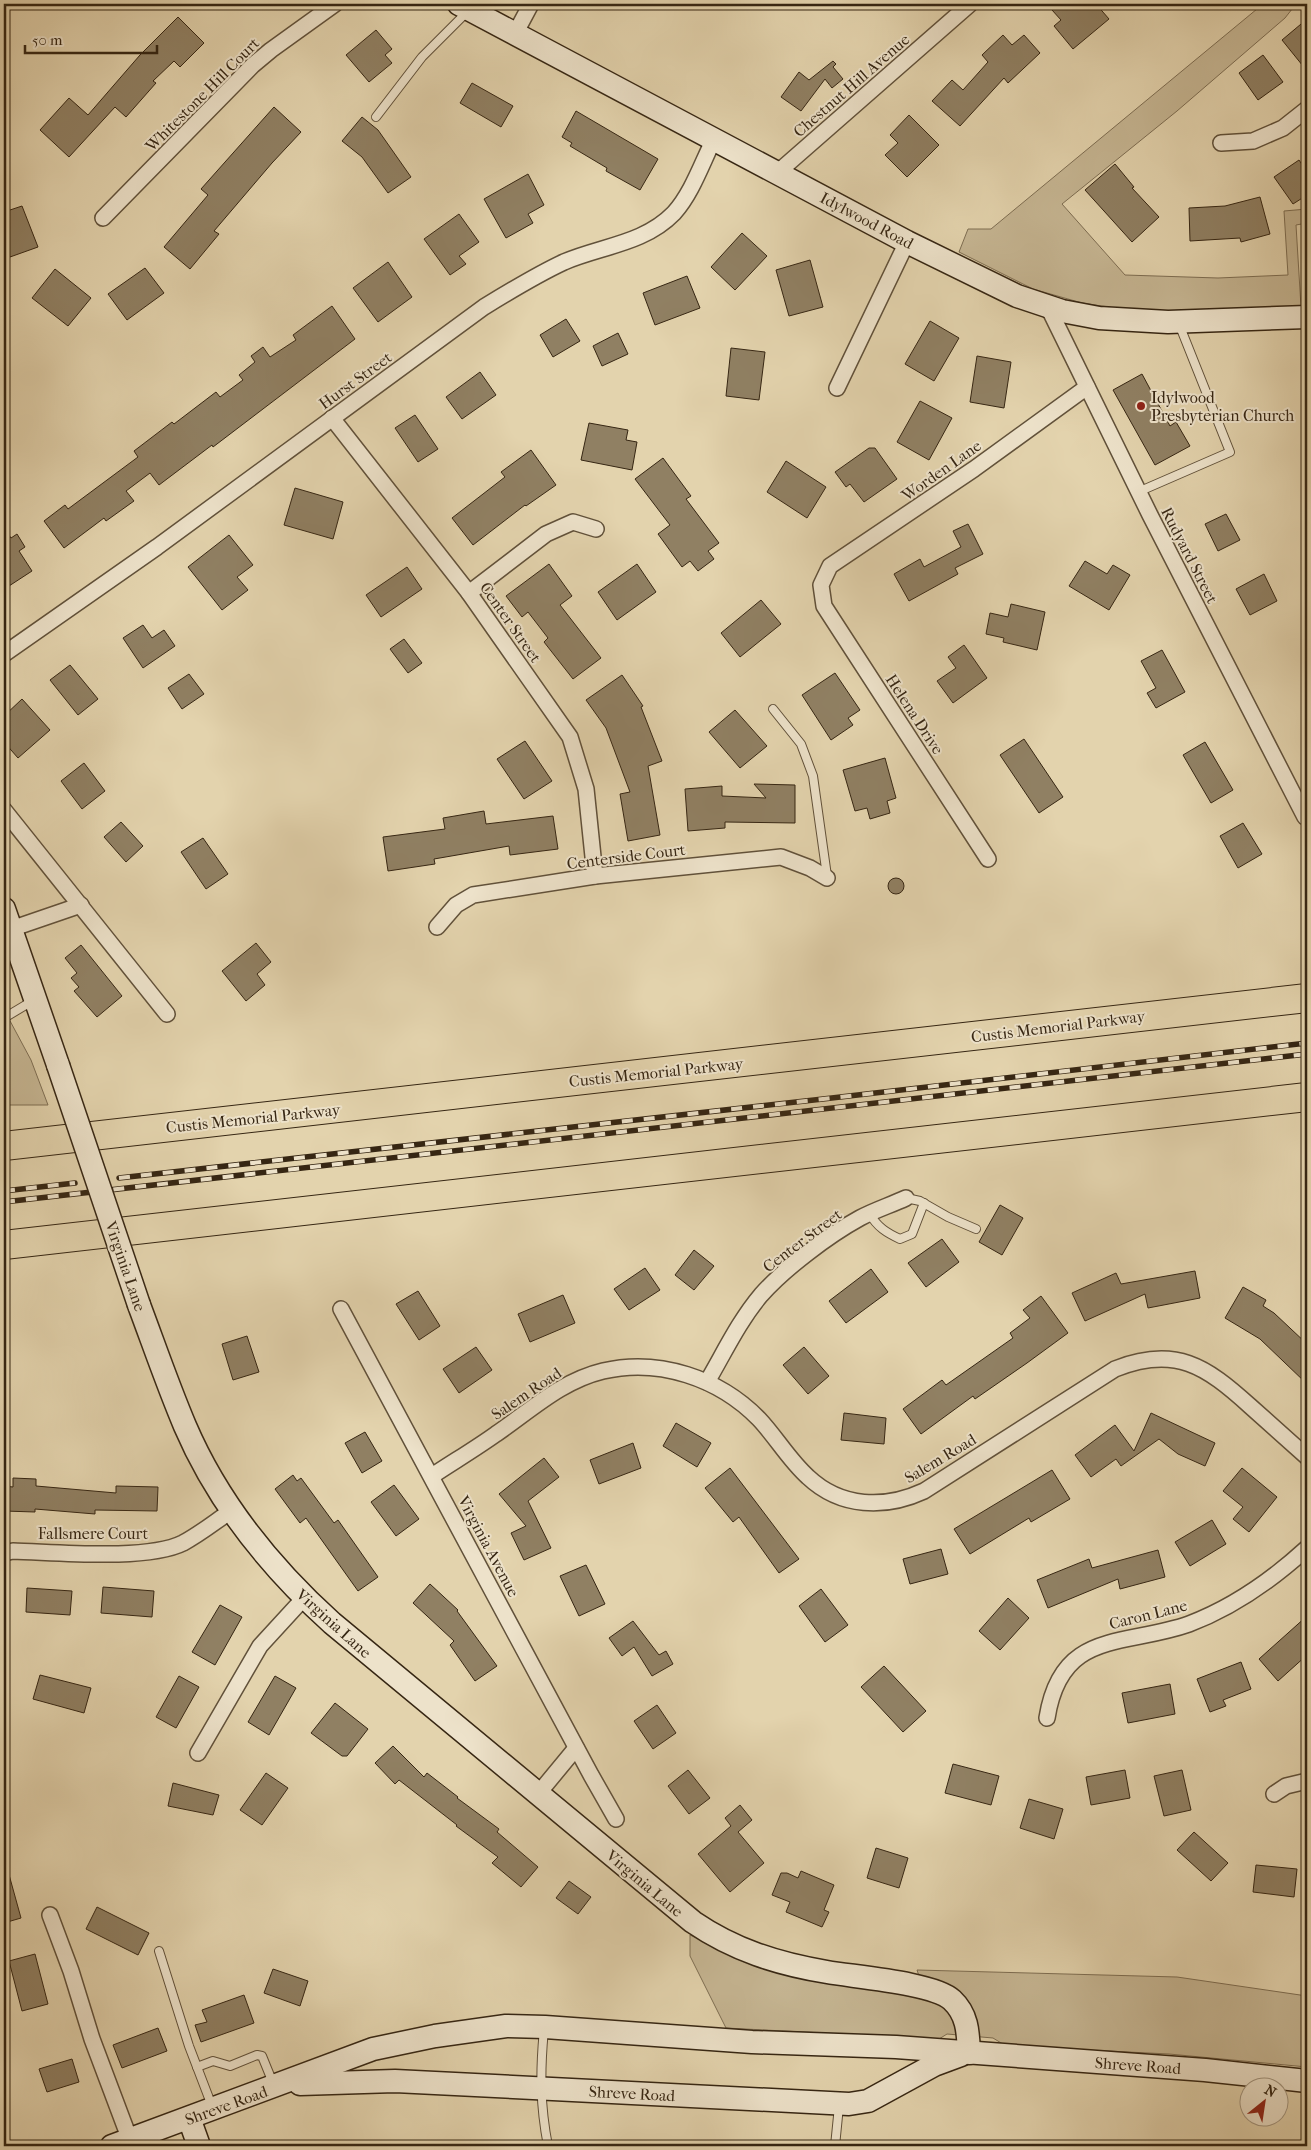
<svg xmlns="http://www.w3.org/2000/svg" width="1311" height="2150" font-family="'IM FELL French Canon',serif">
<style>
.green{fill:#c6b693;stroke:#7e6e53}
.building{fill:#908063;stroke:#362613}
.lines{fill:none;stroke-linecap:round;stroke-linejoin:round}
.lane-casing{stroke:#61513a;stroke-width:10}
.street-casing{stroke:#61513a;stroke-width:18}
.secondary-casing{stroke:#362613;stroke-width:25}
.highway-casing{stroke:#362613;stroke-width:30}
.lane{stroke:#ede2ca;stroke-width:8}
.street{stroke:#ede2ca;stroke-width:15}
.secondary{stroke:#ede2ca;stroke-width:22}
.highway{stroke:#e3d3ad;stroke-width:28}
.rail-casing{stroke:#362613;stroke-width:5.5}
.rail{stroke:#ede2ca;stroke-width:4;stroke-dasharray:11;stroke-linecap:butt}
.secondary-bridge-casing{stroke:#362613;stroke-width:25;stroke-linecap:butt}
.secondary-bridge{stroke:#ede2ca;stroke-width:22}
.poi-dot{fill:#8f2418;stroke:#ede2ca;stroke-width:2}
.labels{text-anchor:middle;stroke-width:4;stroke-linejoin:round;paint-order:stroke}
.street-label{font-size:16px;fill:#362613;stroke:#ede2ca}
.poi-label{font-size:16px;fill:#362613;stroke:#ede2ca;text-anchor:start}
</style>
<rect width="100%" height="100%" fill="#e3d3ad"/>
<filter id="stains"><feTurbulence type="fractalNoise" baseFrequency=".004" numOctaves="4"/><feColorMatrix values="0 0 0 0 .2 0 0 0 0 .09 0 0 0 0 .02 0 0 0 .5 -.17"/></filter>
<radialGradient id="worn" r=".72"><stop offset=".6" stop-color="#630" stop-opacity="0"/><stop offset="1" stop-color="#630" stop-opacity=".3"/></radialGradient>
<g class="green">
<path d="M1263,4h33l-11,14 -108,93 -115,93 63,71 93,3 70,-3 -4,-64 23,-2v14l-11,2 5,82 -137,4 -36,-1 -46,-7 -49,-14 -74,-37 9,-23h23z"/>
<path d="M9,1019l22,41 17,45h-44v-82z"/>
<path d="M690,1935l68,32 169,32 -10,-29 260,7 130,19v71l-138,-13 -163,-8 -13,-8 -46,-4 -8,5 -213,-11 -36,-72z"/>
</g>
<g class="building">
<path d="M1059,4h37l13,15 -36,30 -19,-23 7,-6 -9,-10z"/>
<path d="M178,17l26,26 -24,24 -6,-6 -21,20 3,2 -30,34 -11,-10 -46,50 -29,-27 29,-32 19,17 52,-60z"/>
<path d="M1307,19v52l-25,-31z"/>
<path d="M376,30l16,19 -7,6 7,8 -23,19 -23,-27z"/>
<path d="M1003,35l9,10 12,-10 16,18 -32,30 -4,-5 -44,48 -28,-25 20,-21 11,10 25,-28 -6,-7z"/>
<path d="M1263,55l20,27 -25,18 -19,-27z"/>
<path d="M833,61l3,3 -3,3 10,12 -11,9 -7,-9 -24,32 -20,-14 18,-25 10,8z"/>
<path d="M472,83l41,23 -12,21 -41,-24z"/>
<path d="M274,107l27,25 -29,31 -58,68 5,3 -29,35 -26,-22 44,-52 -7,-6z"/>
<path d="M576,111l82,48 -18,31 -34,-19 1,-3 -37,-22 2,-3 -10,-6z"/>
<path d="M909,115l30,30 -32,32 -22,-22 13,-12 -8,-8z"/>
<path d="M362,117l16,13 33,47 -23,16 -26,-36 -20,-16z"/>
<path d="M1299,160l8,12v23l-14,9 -19,-27z"/>
<path d="M1115,164l19,23 -2,1 27,29 -27,25 -47,-52z"/>
<path d="M528,174l16,31 -16,9 5,9 -27,15 -22,-39z"/>
<path d="M1260,197l10,37 -29,8 -1,-4 -50,3 -1,-33 36,-2z"/>
<path d="M22,206l16,41 -28,10 -6,-16v-29z"/>
<path d="M459,214l20,28 -20,14 7,8 -16,11 -26,-36z"/>
<path d="M742,233l25,23 -32,34 -24,-23z"/>
<path d="M810,260l13,47 -34,9 -13,-46z"/>
<path d="M388,262l24,35 -34,25 -25,-34z"/>
<path d="M145,268l19,25 -37,27 -19,-26z"/>
<path d="M55,269l36,29 -23,28 -36,-28z"/>
<path d="M687,276l13,32 -45,17 -12,-32z"/>
<path d="M332,306l23,33 -142,108 -1,-2 -53,40 -9,-12 -24,18 8,10 -28,20 -2,-3 -40,30 -20,-27 21,-16 3,4 70,-52 -4,-6 38,-29 2,2 42,-32 4,5 23,-17 -4,-5 16,-13 -4,-6 12,-9 7,10 26,-17 -3,-5z"/>
<path d="M566,319l14,22 -27,16 -13,-22z"/>
<path d="M930,321l29,17 -25,43 -29,-17z"/>
<path d="M618,333l10,21 -26,12 -9,-20z"/>
<path d="M731,348l34,4 -6,48 -33,-4z"/>
<path d="M977,356l34,6 -7,46 -34,-6z"/>
<path d="M480,372l16,23 -34,24 -16,-22z"/>
<path d="M1142,374l28,52 6,-4 14,24 -35,19 -42,-75z"/>
<path d="M920,401l32,17 -23,42 -32,-18z"/>
<path d="M415,415l23,34 -20,13 -23,-34z"/>
<path d="M589,423l39,7 -2,10 11,2 -5,28 -51,-10z"/>
<path d="M869,448h6l22,31 -33,23 -14,-18 -4,3 -11,-15z"/>
<path d="M531,450l25,35 -30,21 -1,-1 -52,40 -21,-27 53,-41 -4,-5z"/>
<path d="M663,458l28,38 -5,3 33,44 -11,8 6,8 -16,12 -8,-10 -8,6 -24,-33 12,-9 -35,-46z"/>
<path d="M786,461l40,26 -19,31 -40,-26z"/>
<path d="M295,488l48,14 -10,37 -49,-14z"/>
<path d="M1226,514l14,26 -22,11 -13,-27z"/>
<path d="M968,524l15,30 -28,14 3,6 -49,27 -15,-27 26,-15 4,8 37,-20 -8,-16z"/>
<path d="M4,528l7,10 6,-4 8,13 -6,4 13,20 -23,15 -5,-8z"/>
<path d="M229,535l24,30 -16,12 11,13 -26,20 -34,-43z"/>
<path d="M1085,561l22,13 6,-9 17,10 -21,35 -40,-24z"/>
<path d="M549,564l23,32 -12,9 41,53 -28,21 -29,-37 4,-4 -20,-26 -6,5 -16,-21z"/>
<path d="M637,564l19,28 -39,28 -19,-28z"/>
<path d="M407,567l15,22 -41,28 -15,-22z"/>
<path d="M1264,574l13,27 -27,14 -14,-26z"/>
<path d="M761,600l20,24 -41,33 -19,-24z"/>
<path d="M1011,604l34,8 -8,38 -34,-8 1,-4 -18,-4 4,-21 18,4z"/>
<path d="M143,625l9,13 12,-8 11,16 -32,22 -20,-30z"/>
<path d="M404,639l18,24 -14,10 -18,-24z"/>
<path d="M964,645l23,33 -34,25 -16,-22 19,-13 -8,-11z"/>
<path d="M1162,650l23,42 -29,16 -9,-15 9,-5 -15,-27z"/>
<path d="M70,665l28,34 -20,16 -28,-35z"/>
<path d="M835,673l25,37 -12,8 5,7 -22,15 -29,-45z"/>
<path d="M189,674l15,20 -22,15 -14,-21z"/>
<path d="M622,675l21,31 -2,1 21,54 -14,5 12,69 -32,6 -8,-47 10,-2 -24,-64 -20,-28z"/>
<path d="M22,699l28,31 -32,28 -14,-16v-26z"/>
<path d="M735,710l32,36 -27,22 -31,-36z"/>
<path d="M1024,739l39,58 -24,16 -39,-58z"/>
<path d="M525,741l27,40 -28,18 -27,-40z"/>
<path d="M1205,742l28,48 -22,13 -28,-48z"/>
<path d="M885,758l11,40 -9,3 3,12 -20,6 -3,-11 -12,3 -12,-41z"/>
<path d="M84,763l21,28 -23,18 -21,-28z"/>
<path d="M754,784l41,1v38l-70,-1v6l-37,3 -3,-42 37,-3v10l44,2z"/>
<path d="M484,811l2,13 67,-8 5,33 -48,6 -1,-9 -75,13 1,5 -47,7 -5,-34 62,-8 -2,-11z"/>
<path d="M121,822l22,24 -17,16 -22,-25z"/>
<path d="M1243,823l19,31 -24,14 -18,-32z"/>
<path d="M203,838l25,36 -22,15 -25,-37z"/>
<circle cx="896" cy="886" r="8"/>
<path d="M256,943l15,19 -14,12 8,11 -19,16 -24,-30z"/>
<path d="M81,945l41,51 -25,21 -23,-26 5,-4 -8,-9 6,-5 -12,-15z"/>
<path d="M1000,1205l23,13 -21,37 -23,-13z"/>
<path d="M942,1239l17,23 -33,25 -18,-24z"/>
<path d="M694,1250l20,16 -20,24 -19,-15z"/>
<path d="M645,1268l15,22 -31,20 -15,-21z"/>
<path d="M871,1269l17,23 -42,31 -17,-22z"/>
<path d="M1195,1271l5,27 -52,10 -3,-14 -60,27 -13,-28 44,-20 5,11z"/>
<path d="M1243,1287l23,13 -3,6 11,7 33,31v40l-47,-45 -35,-21z"/>
<path d="M418,1291l22,35 -21,14 -23,-36z"/>
<path d="M563,1295l12,28 -45,19 -12,-28z"/>
<path d="M1041,1296l27,37 -41,30 -52,36 -2,-3 -52,38 -18,-25 39,-29 4,5 67,-47 -3,-5 20,-15 -7,-8z"/>
<path d="M247,1336l12,36 -26,8 -11,-36z"/>
<path d="M476,1347l16,23 -33,23 -16,-24z"/>
<path d="M804,1347l25,29 -21,18 -25,-29z"/>
<path d="M844,1413l42,5 -2,26 -43,-4z"/>
<path d="M1151,1413l64,30 -10,23 -27,-12 -19,-15 -38,27 -5,-7 -25,18 -16,-22 40,-30 19,26z"/>
<path d="M676,1423l35,20 -14,24 -34,-21z"/>
<path d="M365,1432l17,29 -20,12 -17,-30z"/>
<path d="M633,1443l8,25 -42,16 -9,-24z"/>
<path d="M544,1458l15,19 -31,24 23,47 -27,12 -13,-27 15,-7 -27,-32z"/>
<path d="M730,1468l69,91 -20,14 -40,-56 -6,5 -28,-34z"/>
<path d="M1242,1468l35,29 -28,35 -16,-13 10,-12 -20,-16z"/>
<path d="M1052,1470l18,29 -39,23 -2,-4 -59,36 -16,-25z"/>
<path d="M293,1475l4,6 4,-3 33,45 4,-3 40,57 -20,14 -52,-73 -6,5 -25,-34z"/>
<path d="M13,1478l23,1v7l80,7v-7l42,1 -1,24 -62,-1v4l-60,-5v3l-31,-1v-25l9,1z"/>
<path d="M394,1485l25,34 -23,17 -25,-34z"/>
<path d="M1212,1520l14,24 -36,22 -15,-24z"/>
<path d="M941,1549l7,25 -38,10 -7,-25z"/>
<path d="M1158,1550l7,27 -45,12 -2,-10 -70,29 -11,-28 52,-21 3,9z"/>
<path d="M586,1565l19,39 -26,12 -19,-40z"/>
<path d="M430,1584l28,26 -1,1 40,55 -22,15 -25,-36 4,-4 -41,-38z"/>
<path d="M103,1587l51,4 -2,26 -51,-4z"/>
<path d="M27,1588l45,3 -2,24 -44,-3z"/>
<path d="M821,1589l27,36 -23,17 -26,-36z"/>
<path d="M1008,1598l21,20 -29,32 -21,-19z"/>
<path d="M220,1605l22,12 -27,48 -23,-13z"/>
<path d="M1307,1616v39l-29,26 -19,-22z"/>
<path d="M633,1621l26,34 7,-4 7,13 -21,12 -18,-29 -12,9 -13,-18z"/>
<path d="M1241,1662l10,27 -28,11 3,6 -16,6 -13,-33z"/>
<path d="M884,1666l42,45 -23,21 -42,-45z"/>
<path d="M40,1675l51,13 -7,25 -51,-14z"/>
<path d="M179,1676l20,11 -23,41 -20,-11z"/>
<path d="M275,1676l21,12 -27,47 -21,-13z"/>
<path d="M1170,1684l5,30 -47,9 -6,-30z"/>
<path d="M335,1703l33,26 -21,27h-5l-31,-23z"/>
<path d="M657,1705l19,28 -23,16 -19,-28z"/>
<path d="M393,1746l31,31 3,-4 31,24 -1,1 42,31 -2,3 41,35 -17,20 -29,-24 6,-6 -42,-31 1,-1 -58,-45 -4,4 -20,-21z"/>
<path d="M953,1764l46,12 -8,29 -46,-12z"/>
<path d="M688,1770l22,28 -21,16 -21,-28z"/>
<path d="M1125,1770l5,28 -39,7 -5,-28z"/>
<path d="M1182,1770l9,40 -27,6 -10,-40z"/>
<path d="M266,1773l22,15 -26,37 -22,-15z"/>
<path d="M173,1783l46,12 -6,20 -45,-9z"/>
<path d="M1029,1799l34,10 -9,30 -34,-11z"/>
<path d="M740,1805l12,15 -14,12 26,31 -34,29 -32,-38 33,-28 -6,-8z"/>
<path d="M1194,1832l34,31 -17,18 -34,-31z"/>
<path d="M876,1848l32,10 -9,30 -32,-10z"/>
<path d="M1256,1865l41,4 -3,28 -41,-5z"/>
<path d="M4,1871h4l13,47 -17,5z"/>
<path d="M801,1871l33,14 -10,25 5,2 -7,15 -36,-15 4,-10 -18,-7 9,-22h6l11,5z"/>
<path d="M569,1881l22,16 -13,17 -22,-16z"/>
<path d="M97,1907l52,26 -11,22 -52,-26z"/>
<path d="M35,1954l13,50 -26,7 -13,-50z"/>
<path d="M273,1969l35,12 -8,25 -36,-13z"/>
<path d="M244,1995l10,28 -53,19 -6,-17 12,-3 -5,-12z"/>
<path d="M158,2028l9,23 -45,17 -9,-23z"/>
<path d="M72,2059l7,23 -32,10 -8,-23z"/>
</g>
<g class="lines">
<g class="lane-casing">
<g id="lane">
<path d="M376,117l46,-60 46,-46"/>
<path d="M1138,492l92,-40 -51,-128"/>
<path d="M773,709l28,35 12,32 14,100"/>
<path d="M4,1018l30,-18"/>
<path d="M906,1198l14,3 28,16 28,12"/>
<path d="M870,1214c7,13 17,19 30,25l12,-5 12,-31"/>
<path d="M159,1951l30,95 23,60"/>
<path d="M544,2029c-4,42 -4,76 4,117"/>
<path d="M197,2067l16,-6 17,5 27,-11 5,1 11,27"/>
<path d="M835,2146l4,-40"/>
</g>
</g>
<g class="street-casing">
<g id="street">
<path d="M515,34l16,-30"/>
<path d="M1221,143l32,-2 30,-13 24,-19"/>
<path d="M777,173l193,-169"/>
<path d="M103,218l150,-153 18,-15 64,-46"/>
<path d="M1048,307l102,208 155,302"/>
<path d="M837,388l70,-146"/>
<path d="M332,418l137,175 101,144 16,52 9,87"/>
<path d="M469,593l77,-59 27,-12 23,7"/>
<path d="M4,654l153,-107 327,-240c26,-16 52,-32 80,-45 37,-16 80,-18 110,-49 18,-20 28,-50 40,-74"/>
<path d="M4,810l163,204"/>
<path d="M988,859l-164,-253 -3,-21 9,-19 144,-97 113,-82"/>
<path d="M437,927l19,-22 17,-10 122,-19 186,-19 29,11 17,10"/>
<path d="M11,929l70,-24"/>
<path d="M341,1309l250,466 25,44"/>
<path d="M707,1382c17,-29 32,-61 54,-87 24,-27 68,-60 99,-77 15,-8 31,-13 46,-20"/>
<path d="M432,1476c21,-14 43,-27 64,-42 34,-23 65,-53 107,-63 56,-13 116,7 156,48 17,18 30,41 49,58 33,31 77,32 116,14l191,-122c60,-24 91,-3 135,37 19,17 38,34 57,51"/>
<path d="M4,1553l9,-2c42,1 134,10 170,-8 17,-9 33,-22 48,-32"/>
<path d="M1047,1718c14,-89 77,-71 142,-94 45,-17 83,-44 118,-76"/>
<path d="M198,1753l62,-107 44,-48"/>
<path d="M538,1794l38,-46"/>
<path d="M1274,1794l12,-8 21,-5"/>
<path d="M50,1915l21,56 21,68 38,101"/>
</g>
</g>
<g class="secondary-casing">
<g id="secondary">
<path d="M459,4l448,238 110,54 45,15 37,7 69,4 139,-5"/>
<path d="M4,909l54,156"/>
<path d="M139,1305c15,40 29,81 46,121 33,77 85,141 147,197l361,299c41,28 85,42 134,50 28,5 107,11 125,28 16,15 16,33 17,53"/>
<path d="M300,2084l95,-3 454,23 19,-3 66,-36 27,-10"/>
<path d="M189,2118l10,28"/>
<path d="M112,2146l261,-97 62,-13 71,-10 39,1 207,15 144,5 309,23 102,11"/>
</g>
</g>
<g class="highway-casing">
<g id="highway">
<path d="M4,1146l1303,-148"/>
<path d="M4,1245l1303,-148"/>
</g>
</g>
<use href="#lane" class="lane"/>
<use href="#street" class="street"/>
<use href="#secondary" class="secondary"/>
<use href="#highway" class="highway"/>
<g class="rail-casing">
<g id="rail">
<path d="M119,1178l704,-79 484,-56"/>
<path d="M4,1191l71,-8"/>
<path d="M4,1202l1303,-148"/>
</g>
</g>
<use href="#rail" class="rail"/>
<g class="secondary-bridge-casing">
<path id="secondary-bridge" d="M58,1065l81,240"/>
</g>
<use href="#secondary-bridge" class="secondary-bridge"/>
</g>
<circle class="poi-dot" cx="1141" cy="406" r="5"/>
<g class="labels">
<g class="street-label">
<text transform="translate(851 85) rotate(-41)" y="6">Chestnut Hill Avenue</text>
<text transform="translate(202 94) rotate(-45)" y="6">Whitestone Hill Court</text>
<text transform="translate(867 220) rotate(28)" y="6">Idylwood Road</text>
<text transform="translate(355 380) rotate(-36)" y="6">Hurst Street</text>
<text transform="translate(941 470) rotate(-35)" y="6">Worden Lane</text>
<text transform="translate(1190 555) rotate(63)" y="6">Rudyard Street</text>
<text transform="translate(511 622) rotate(55)" y="6">Center Street</text>
<text transform="translate(915 714) rotate(57)" y="6">Helena Drive</text>
<text transform="translate(626 856) rotate(-7)" y="6">Centerside Court</text>
<text transform="translate(1058 1026) rotate(-7)" y="6">Custis Memorial Parkway</text>
<text transform="translate(656 1072) rotate(-6)" y="6">Custis Memorial Parkway</text>
<text transform="translate(253 1118) rotate(-6)" y="6">Custis Memorial Parkway</text>
<text transform="translate(802 1240) rotate(-37)" y="6">Center Street</text>
<text transform="translate(126 1266) rotate(71)" y="6">Virginia Lane</text>
<text transform="translate(526 1393) rotate(-34)" y="6">Salem Road</text>
<text transform="translate(940 1458) rotate(-31)" y="6">Salem Road</text>
<text x="93" y="1539">Fallsmere Court</text>
<text transform="translate(489 1546) rotate(62)" y="6">Virginia Avenue</text>
<text transform="translate(1148 1614) rotate(-14)" y="6">Caron Lane</text>
<text transform="translate(334 1623) rotate(42)" y="6">Virginia Lane</text>
<text transform="translate(645 1883) rotate(40)" y="6">Virginia Lane</text>
<text transform="translate(1138 2065) rotate(4)" y="6">Shreve Road</text>
<text transform="translate(632 2093) rotate(3)" y="6">Shreve Road</text>
<text transform="translate(226 2105) rotate(-20)" y="6">Shreve Road</text>
</g>
<g class="poi-label">
<text x="1151" y="403">Idylwood<tspan x="1151" dy="18">Presbyterian Church</tspan></text>
</g>
</g>
<rect width="1311" height="2150" fill="none" stroke="#e3d3ad" stroke-width="20"/>
<rect x="5" y="5" width="1301" height="2140" fill="none" stroke="#362613" stroke-width="2.5"/>
<rect x="10" y="10" width="1291" height="2130" fill="none" stroke="#362613"/>
<g transform="translate(1264 2102) rotate(30)"><circle r="24" fill="#ede2ca" stroke="#a49781"/>
<path d="M0-4L9 19L0 12L-9 19Z" fill="#8f2418"/>
<text y="-8" font-size="14" font-weight="bold" text-anchor="middle" fill="#362613">N</text>
</g>
<path d="M25 45v8h132v-8" fill="none" stroke="#362613" stroke-width="2.5"/>
<text x="32" y="45" font-size="15" fill="#362613" stroke="#ede2ca" stroke-width="4" paint-order="stroke">50 m</text>
<rect width="100%" height="100%" filter="url(#stains)"/>
<rect width="100%" height="100%" fill="url(#worn)"/>
</svg>
